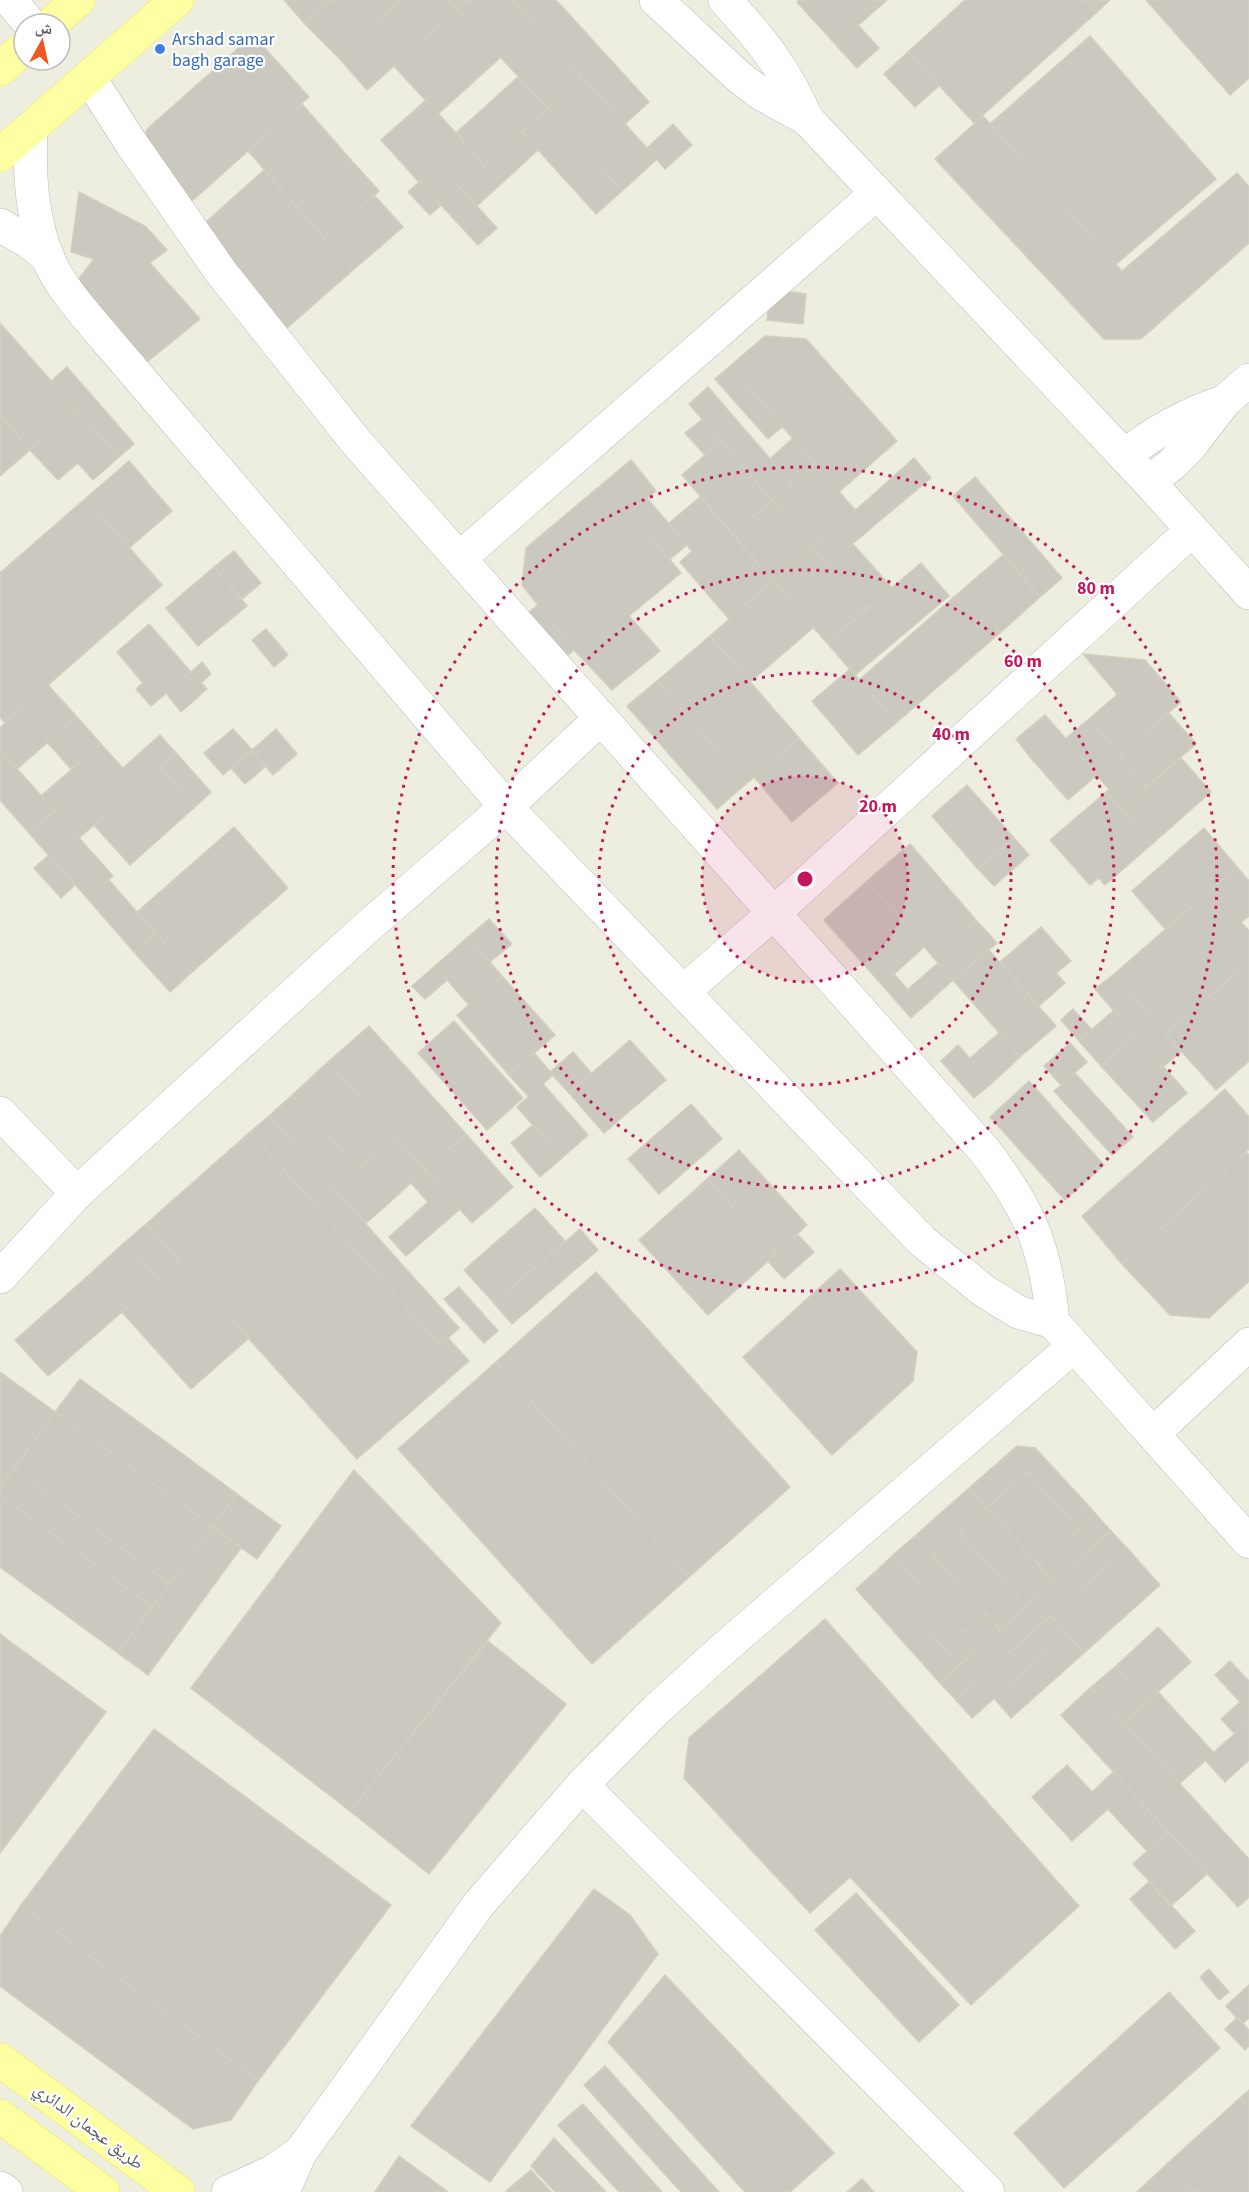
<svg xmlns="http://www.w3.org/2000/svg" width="1249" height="2192" font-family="'Source Sans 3','Noto Naskh Arabic',sans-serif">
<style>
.building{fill:#cac8bf;stroke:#d2cfbe;stroke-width:1.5}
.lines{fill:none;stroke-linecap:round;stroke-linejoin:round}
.minor-casing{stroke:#bbbcc3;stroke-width:34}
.major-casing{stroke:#f9e94d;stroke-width:34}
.minor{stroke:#fff;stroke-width:33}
.major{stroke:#fdffa3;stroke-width:33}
.ring{fill:none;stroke:#c2185b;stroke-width:3;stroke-dasharray:3 6}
.shop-dot{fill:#3f7fe0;stroke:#fff;stroke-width:2}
.labels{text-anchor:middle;stroke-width:4.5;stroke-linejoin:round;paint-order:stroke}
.shop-label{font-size:18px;fill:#366cbe;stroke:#fff;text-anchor:start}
.street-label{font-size:18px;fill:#595b62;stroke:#fff}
.centre{fill:#c2185b;stroke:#fff;stroke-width:3}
.ring-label{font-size:18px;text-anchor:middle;font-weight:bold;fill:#c2185b;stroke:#fff;stroke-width:4.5;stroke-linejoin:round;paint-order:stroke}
</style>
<rect width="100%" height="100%" fill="#edede0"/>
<g class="building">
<path d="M284,0h47l-27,23z"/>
<path d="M331,0h70l-63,57 -34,-34z"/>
<path d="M401,0h47l9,10 -90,80 -29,-33z"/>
<path d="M448,0h20l-11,10z"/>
<path d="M468,0h44l70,77 -34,32 -91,-99z"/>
<path d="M512,0h44l93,102 -24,22z"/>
<path d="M799,0h88l-51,45 -39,-43z"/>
<path d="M965,0h121l11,12 -123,111 -66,-71z"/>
<path d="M1086,0h24l-13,12z"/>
<path d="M1146,0h103v78l-19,17z"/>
<path d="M457,10l44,47 -63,57 -44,-48z"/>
<path d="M858,25l21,23 -22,20 -21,-23z"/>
<path d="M253,35l56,62 -126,112 -37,-50v-29z"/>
<path d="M1090,36l126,143 -101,86 -125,-141z"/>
<path d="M908,52l31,34 -24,21 -31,-33z"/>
<path d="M518,77l30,32 -63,57 -29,-33z"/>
<path d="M582,77l75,82 -35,32 -74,-82z"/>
<path d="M426,100l38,42 -45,40 -38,-42z"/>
<path d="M302,104l49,56 -54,47 -49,-56z"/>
<path d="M548,109l74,82 -26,23 -74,-82z"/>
<path d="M983,116l139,155 115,-98 12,14v56l-108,96h-37l-169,-180z"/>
<path d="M673,124l19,21 -27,24 -18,-21z"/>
<path d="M522,132l16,18 -61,56 -17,-18z"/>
<path d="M464,142l21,24 -44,39 -22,-23z"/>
<path d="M351,160l28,31 -55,47 -27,-31z"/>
<path d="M264,170l89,100 -75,66 -80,-107z"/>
<path d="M419,182l22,23 -11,10 -22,-23z"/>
<path d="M460,188l37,40 -19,17 -37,-40z"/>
<path d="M79,192l66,34 22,24 -17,13 50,56 -53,43 -69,-82 16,-21 -23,-7z"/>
<path d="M374,195l29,32 -50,43 -29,-32z"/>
<path d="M771,289l35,5 -3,30 -36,-4z"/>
<path d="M0,323l76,86 -46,41 -30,-35z"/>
<path d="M765,336l41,3 91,102 -58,51 -109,-126z"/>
<path d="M730,366l53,60 -15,13 -53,-60z"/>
<path d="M67,367l67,77 -15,13 -68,-76z"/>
<path d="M708,387l84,97 -20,17 -83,-97z"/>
<path d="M76,409l43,48 -26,23 -15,-17 -20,17 -28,-30z"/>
<path d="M0,415l30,35 -30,26z"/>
<path d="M703,419l18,22 -16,14 -20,-22z"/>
<path d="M793,438l22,26 -23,20 -22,-25z"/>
<path d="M721,441l51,60 -39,33 -51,-59z"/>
<path d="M914,458l17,20 -48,40 -16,-18z"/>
<path d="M631,460l25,31 -26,21 51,61 -52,43 31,35 -48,39 -38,-40 -52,-65 4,-37z"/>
<path d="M129,461l43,50 -43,37 -43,-50z"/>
<path d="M815,464l40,46 -42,37 -41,-46z"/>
<path d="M975,477l87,101 -22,19 -87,-101z"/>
<path d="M700,497l73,84 -44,38 -49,-57 12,-11 -24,-27z"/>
<path d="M86,498l76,87 -157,138 -5,-6v-144z"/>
<path d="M647,498l40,47 -18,15 -39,-48z"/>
<path d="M867,500l16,18 -55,47 -15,-18z"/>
<path d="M772,501l41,46 -40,34 -40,-47z"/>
<path d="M853,544l39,44 -26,21 -38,-44z"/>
<path d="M813,547l53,62 -39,34 -54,-62z"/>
<path d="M234,551l27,32 -19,16 -28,-32z"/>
<path d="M1003,555l37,42 -39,35 -15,-17 -8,8 -23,-27z"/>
<path d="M921,563l28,33 -94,79 -28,-32z"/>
<path d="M214,567l33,39 -49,40 -32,-38z"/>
<path d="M773,581l41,46 -64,55 -40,-46z"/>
<path d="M955,596l23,27 8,-8 15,17 -105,91 -37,-43z"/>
<path d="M538,605l36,45 -17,14 -37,-45z"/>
<path d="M149,624l42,48 -40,34 -15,-17 7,-6 -26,-31z"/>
<path d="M266,629l22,26 -14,12 -22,-27z"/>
<path d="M710,636l89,102 -53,46 -89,-103z"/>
<path d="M1083,654l62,6 5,6 -33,28z"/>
<path d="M202,662l9,12 -10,9 -10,-11z"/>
<path d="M1150,666l31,36 -61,53 -31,-36z"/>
<path d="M850,669l46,54 -38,32 -46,-54z"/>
<path d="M191,672l16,17 -26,23 -15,-19z"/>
<path d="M657,681l89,103 -29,25 -90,-103z"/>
<path d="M48,685l29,32 -60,52 -17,-19v-22z"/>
<path d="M1169,713l27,31 -49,42 -27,-31z"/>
<path d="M1045,715l14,16 -29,26 -14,-18z"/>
<path d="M77,717l24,27 -30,25 -24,-27z"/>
<path d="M1089,719l44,50 -24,20 -44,-50z"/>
<path d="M233,729l19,21 -29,25 -19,-22z"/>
<path d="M276,729l21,25 -24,21 -21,-25z"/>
<path d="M1059,731l38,44 -29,25 -38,-43z"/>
<path d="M160,735l16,18 -37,33 -16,-18z"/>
<path d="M799,738l39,45 -46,39 -38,-45z"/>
<path d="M101,744l38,42 -60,52 -38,-42z"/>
<path d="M0,750l55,61 -26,22 -29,-33z"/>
<path d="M252,750l13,17 -20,17 -14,-16z"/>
<path d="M176,753l35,39 -16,15 -35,-40z"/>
<path d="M1181,758l30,34 -59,52 -31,-35z"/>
<path d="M160,767l35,40 -65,58 -36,-40z"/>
<path d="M1133,769l14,17 -26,23 -15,-17z"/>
<path d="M967,785l47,53 -36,31 -46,-53z"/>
<path d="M1106,792l46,52 -47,41 -6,-7 -9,7 -40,-45z"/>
<path d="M55,811l58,65 -26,22 -58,-65z"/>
<path d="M234,827l54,61 -97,85 -54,-61z"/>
<path d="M1204,828l33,39 -72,62 -33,-38z"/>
<path d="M1014,838l15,17 -35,31 -16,-17z"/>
<path d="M910,844l66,76 -43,37 -66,-76z"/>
<path d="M49,855l26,30 -14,13 -27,-30z"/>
<path d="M1237,867l12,14v35l-8,6 8,9v31l-83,72 -52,-60z"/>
<path d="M109,880l46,53 -21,19 -47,-54z"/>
<path d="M867,881l57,66 -42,38 -58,-65z"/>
<path d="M489,919l23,25 -22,18 -22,-25z"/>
<path d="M976,920l21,23 -44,37 -20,-23z"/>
<path d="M1041,927l30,34 -15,12 9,10 -26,23 -39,-44z"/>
<path d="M155,933l36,40 -21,19 -36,-40z"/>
<path d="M468,937l34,39 -33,29 -34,-39z"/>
<path d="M989,950l67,76 -36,31 -67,-77z"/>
<path d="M1249,962v99l-33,29 -50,-56z"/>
<path d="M938,963l15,17 -30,27 -16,-17z"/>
<path d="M435,966l12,14 -22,19 -13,-13z"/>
<path d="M894,974l29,33 -12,11 -29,-33z"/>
<path d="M1114,974l67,78 -18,15 -68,-78z"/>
<path d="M502,976l53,59 -46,40 -52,-60z"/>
<path d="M1073,1009l19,21 -13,11 -18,-21z"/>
<path d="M1114,1010l21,25 -34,31 -22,-25z"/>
<path d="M454,1021l69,77 -36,32 -69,-77z"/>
<path d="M369,1026l97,108 -41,36 -97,-108z"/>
<path d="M999,1033l21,24 -28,26 -23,-24z"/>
<path d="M1135,1035l52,58 -34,29 -52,-56z"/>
<path d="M630,1040l36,40 -62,53 -35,-40z"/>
<path d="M1070,1043l17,19 -26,23 -17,-19z"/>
<path d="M958,1045l34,38 -18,15 -33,-37z"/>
<path d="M573,1052l19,22 -23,19 -19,-21z"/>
<path d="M534,1053l19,22 -24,22 -20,-22z"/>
<path d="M328,1062l67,75 -37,32 -66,-74z"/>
<path d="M1075,1073l58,64 -21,18 -58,-64z"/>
<path d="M1029,1081l75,84 -39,35 -75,-83z"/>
<path d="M543,1084l45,51 -26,23 -45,-51z"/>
<path d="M1225,1089l24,28v32l-127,115 -40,-48z"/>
<path d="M292,1095l97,108 -24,21 -96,-108z"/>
<path d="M691,1104l31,35 -63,55 -31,-35z"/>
<path d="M269,1116l190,212 -19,17 -190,-213z"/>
<path d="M533,1125l29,33 -22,19 -29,-34z"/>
<path d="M250,1132l190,213 8,-7 21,23 -112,98 -211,-235z"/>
<path d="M466,1134l47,53 -41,36 -47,-53z"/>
<path d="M395,1137l30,33 -36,33 -31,-34z"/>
<path d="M739,1150l68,75 -31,29 -69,-75z"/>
<path d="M1246,1152l3,3v126l-40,37 -39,-3 -48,-51z"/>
<path d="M425,1170l35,39 -54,47 -17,-19 39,-35 -17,-19z"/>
<path d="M707,1179l69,75 -68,61 -69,-75z"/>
<path d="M535,1208l30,33 -71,62 -30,-33z"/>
<path d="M146,1224l33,36 -21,19 -33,-37z"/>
<path d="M580,1229l18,21 -86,74 -18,-21z"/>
<path d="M797,1234l17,18 -30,27 -16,-18z"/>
<path d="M125,1242l33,37 -36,33 -33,-37z"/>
<path d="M179,1260l70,78 -58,51 -69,-77z"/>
<path d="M840,1269l77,83 -4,29 -81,74 -89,-98z"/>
<path d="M596,1272l194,215 -101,90 -193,-215z"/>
<path d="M89,1275l33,37 -74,64 -33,-36z"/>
<path d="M459,1287l39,44 -14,12 -40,-44z"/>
<path d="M496,1362l193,215 -97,87 -194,-215z"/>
<path d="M0,1372l55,40 -55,76z"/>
<path d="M80,1379l157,115 -24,33 -158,-115z"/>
<path d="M55,1412l158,115 -43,57 -156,-115z"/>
<path d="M1017,1446l18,2 52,56 -18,16 -42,-48 -40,36 -18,-20z"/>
<path d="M14,1469l156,115 -18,23 -152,-112v-7z"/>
<path d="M354,1470l147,153 -151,188 -159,-123z"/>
<path d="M1027,1472l51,57 -39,36 -52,-57z"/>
<path d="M969,1488l18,20 -54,48 -18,-20z"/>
<path d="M237,1494l44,32 -24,33 -44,-32z"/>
<path d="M0,1495l152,112 -34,46 -118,-86z"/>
<path d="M1087,1504l24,27 -18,16 -24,-27z"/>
<path d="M987,1508l67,74 -28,25 -67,-75z"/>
<path d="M213,1527l28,21 -93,127 -30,-22z"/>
<path d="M1078,1529l15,18 -39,35 -15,-17z"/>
<path d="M1111,1531l16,17 -171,152 -16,-17z"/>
<path d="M959,1532l67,75 -26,23 -67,-74z"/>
<path d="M915,1536l71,78 -23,19 -70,-78z"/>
<path d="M1127,1548l33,37 -76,68 -33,-37z"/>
<path d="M893,1555l70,78 23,-19 14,16 -41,35 -84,-93z"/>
<path d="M875,1572l84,93 -19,18 -84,-94z"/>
<path d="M1051,1616l16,18 -95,84 -16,-18z"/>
<path d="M825,1619l254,287 -108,99 -121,-128 -40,36 -126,-135 5,-40z"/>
<path d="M1158,1627l33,35 -44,40 -32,-35z"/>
<path d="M0,1634l106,78 -106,141z"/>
<path d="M1067,1634l17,19 -73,65 -17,-20z"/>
<path d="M488,1641l78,63 -137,170 -79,-63z"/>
<path d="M1230,1661l19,20v40l-14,13 -14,-15 19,-17 -25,-27z"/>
<path d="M1115,1667l32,35 -23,21 -33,-36z"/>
<path d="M1091,1687l158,172v38l-11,10 -177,-192z"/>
<path d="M1158,1692l56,61 -34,30 -56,-60z"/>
<path d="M1249,1721v39l-24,22 -20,-22z"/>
<path d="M154,1729l237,176 -133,176 -237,-176z"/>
<path d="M1067,1765l41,44 -36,32 -40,-44z"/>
<path d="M1113,1772l55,60 -21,19 -55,-59z"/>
<path d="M1168,1832l39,42 -35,31 -39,-41z"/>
<path d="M1149,1882l46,49 -20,18 -45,-50z"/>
<path d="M594,1889l36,26 28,39 -168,228 -79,-56z"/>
<path d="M856,1893l103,112 -40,37 -104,-112z"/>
<path d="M21,1905l237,176 -27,39 -38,9 -193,-143v-50z"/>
<path d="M1209,1969l20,23 -10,8 -19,-23z"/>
<path d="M665,1975l169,178 -44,39h-45l-137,-150z"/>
<path d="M1249,1985v33l-7,6 -16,-18z"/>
<path d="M1169,1992l51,56 -156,140 -50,-55z"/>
<path d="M1237,2018l12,12v16l-4,4 -20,-21z"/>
<path d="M605,2066l114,126h-38l-97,-107z"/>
<path d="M1249,2090v17l-9,-9z"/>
<path d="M1240,2098l9,9v85h-54l-27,-29z"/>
<path d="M583,2104l79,88h-43l-61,-67z"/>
<path d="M554,2138l52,54h-51l-24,-26z"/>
<path d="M399,2156l49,36h-73z"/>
<path d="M1168,2163l27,29h-58z"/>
<path d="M531,2170l20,22h-45v-1z"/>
<path d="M862,2179l12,13h-27z"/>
</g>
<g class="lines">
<g class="minor-casing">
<g id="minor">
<path d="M10,0l20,24"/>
<path d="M656,0l83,77 21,16 47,26 342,363 100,111"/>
<path d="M725,0c36,39 60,69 82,119"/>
<path d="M89,77l42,66 90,129 136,171 627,707c46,59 62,98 69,172"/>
<path d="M31,127c-2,44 0,88 16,129 11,29 39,59 59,83l400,468 416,434 62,50 34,21 35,10 196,220"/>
<path d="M0,225l29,17 19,15"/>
<path d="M1124,456c31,-25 63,-42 101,-55"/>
<path d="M1149,482l22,-17 20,-20 34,-44 24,-21"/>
<path d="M460,558l417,-365"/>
<path d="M684,991l90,-78 418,-383"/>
<path d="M0,1113l77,80"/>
<path d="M0,1277l77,-84 288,-264 141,-122 95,-89"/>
<path d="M1153,1434l96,-90"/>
<path d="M582,1785l406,407"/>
<path d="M0,2188l6,4"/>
<path d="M228,2192l44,-20 28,-19"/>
<path d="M283,2192l17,-39 179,-249 103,-119 74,-75 67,-61 351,-303"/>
</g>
</g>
<g class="major-casing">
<g id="major">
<path d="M51,24l27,-24"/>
<path d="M0,69l24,-21"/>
<path d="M0,155l177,-155"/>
<path d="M0,2060l178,132"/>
<path d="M0,2116l103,76"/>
</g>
</g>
<use href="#minor" class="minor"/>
<use href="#major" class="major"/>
</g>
<circle cx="805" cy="879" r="103" fill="#c2185b" fill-opacity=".12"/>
<g class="ring">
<circle cx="805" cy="879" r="103"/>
<circle cx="805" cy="879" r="206"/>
<circle cx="805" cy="879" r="309"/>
<circle cx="805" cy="879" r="412"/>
</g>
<circle class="shop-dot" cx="160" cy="49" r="6"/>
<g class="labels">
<g class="shop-label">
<text x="172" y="45">Arshad samar<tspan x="172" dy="21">bagh garage</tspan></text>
</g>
<g class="street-label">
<text transform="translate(89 2126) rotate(37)" y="6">طريق عجمان الدائري</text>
</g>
</g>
<circle cx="805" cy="879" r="9" class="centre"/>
<g class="ring-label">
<text x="1096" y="594">80 m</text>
<text x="1023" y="667">60 m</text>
<text x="951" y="740">40 m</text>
<text x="878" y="812">20 m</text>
</g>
<g transform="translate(42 42) rotate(8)"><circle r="28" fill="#ffffff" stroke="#bdbdc0" stroke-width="1.5"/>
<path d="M0-4.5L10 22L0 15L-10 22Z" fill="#f35720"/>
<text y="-9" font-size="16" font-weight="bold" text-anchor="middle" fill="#595b62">ش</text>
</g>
</svg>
